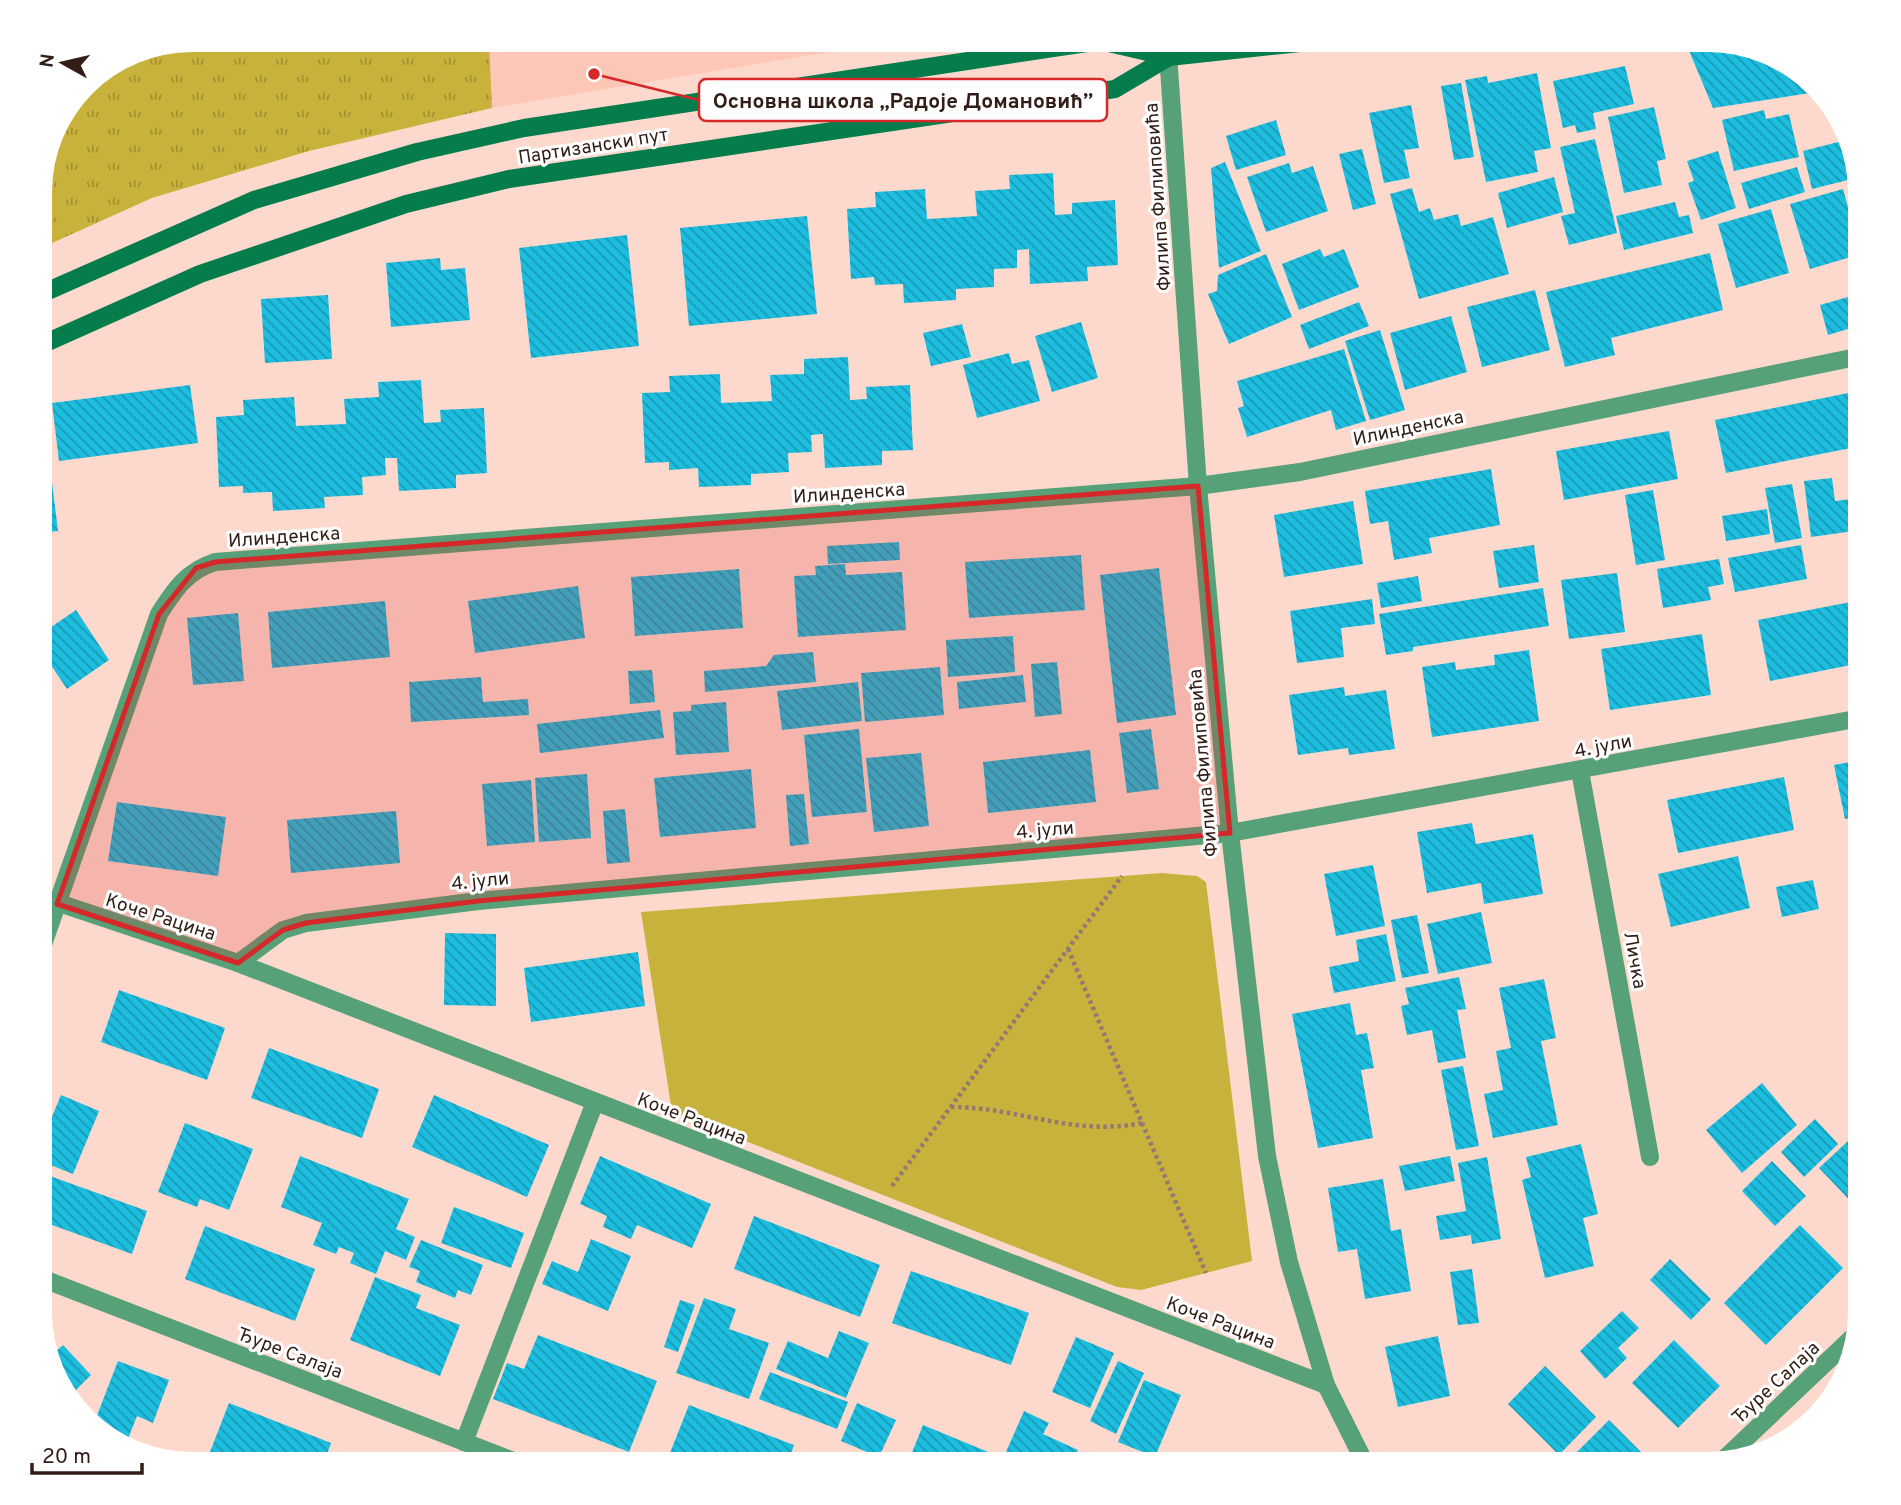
<svg xmlns="http://www.w3.org/2000/svg" width="1901" height="1505" font-family="Overpass,sans-serif">
<style>
.built{fill:#fdc7b6}
.grass{fill:url(#grass-tufts)}
.park{fill:#c9b23c}
.building{fill:url(#building-back-hatch)}
.lines{fill:none;stroke-linecap:round;stroke-linejoin:round}
.path{stroke:#957970;stroke-width:4.5;stroke-dasharray:3.5 3.5;stroke-linecap:butt}
.lane{stroke:#56a178;stroke-width:18}
.street{stroke:#56a178;stroke-width:18}
.secondary{stroke:#047c4c;stroke-width:18}
.marked{fill:#d62828;fill-opacity:0.2;stroke:#d62828;stroke-width:5;stroke-linejoin:round}
.labels{text-anchor:middle;stroke-width:6;stroke-linejoin:round;paint-order:stroke}
.street-label{font-size:19px;fill:#331e17;stroke:#fff}
.leader{fill:none;stroke:#d62828;stroke-width:2.5}
.callout-dot{fill:#d62828;stroke:#fff;stroke-width:2.5}
.callout{fill:#fff;stroke:#d62828;stroke-width:2.5}
.callout-label{font-size:21px;text-anchor:middle;font-weight:bold;fill:#331e17}
</style>
<defs>
<pattern id="grass-tufts" width="24" height="20" patternUnits="userSpaceOnUse" patternTransform="scale(1.75)"><rect width="24" height="20" fill="#c9b23c"/><path d="M3 7l-1-3M5 7V3M7 7l1-3M15 17l-1-3M17 17v-4M19 17l1-3" fill="none" stroke="#a49031"/></pattern>
<pattern id="building-back-hatch" width="6" height="6" patternUnits="userSpaceOnUse" patternTransform="scale(1.75)"><rect width="6" height="6" fill="#1cbddf"/><path d="M-1 5l2 2M0 0l6 6M5-1l2 2" fill="none" stroke="#1999b4"/></pattern>
</defs>
<rect width="100%" height="100%" fill="#fdd9cd"/>
<path class="built" d="M489,40h414l-411,68z"/>
<path class="grass" d="M193,40h296l3,68 -183,43 -157,47 -111,50v-66l15,-56 36,-48 43,-26z"/>
<path class="park" d="M1162,873l35,3 9,6 46,379 -111,29 -24,-3 -445,-175 -31,-200z"/>
<g class="building">
<path d="M1712,41l54,11 41,25 3,16 -97,15 -25,-60 24,-4z"/>
<path d="M1625,66l9,38 -41,9 3,16 -19,4 -2,-8 -12,3 -10,-47z"/>
<path d="M1537,73l14,75 -17,3 4,21 -52,10 -21,-102 22,-4 1,7z"/>
<path d="M1461,83l13,74 -20,3 -13,-74z"/>
<path d="M1411,105l8,43 -15,2 6,28 -26,5 -15,-70z"/>
<path d="M1654,107l12,52 -9,2 5,24 -38,8 -16,-76z"/>
<path d="M1764,110l2,9 23,-5 10,43 -65,14 -12,-51z"/>
<path d="M1276,120l10,35 -50,15 -10,-34z"/>
<path d="M1595,139l22,94 -48,12 -8,-29 14,-3 -15,-66z"/>
<path d="M1842,141l10,38 -40,10 -9,-38z"/>
<path d="M1362,149l14,55 -23,6 -14,-56z"/>
<path d="M1718,151l18,57 -35,12 -13,-37 6,-2 -7,-20z"/>
<path d="M1225,162l36,89 -42,17 -8,-100z"/>
<path d="M1289,163l3,10 21,-7 15,45 -62,21 -19,-55z"/>
<path d="M1797,167l8,25 -56,17 -8,-26z"/>
<path d="M1053,173l2,42 17,-1v-11l43,-3 3,65 -31,2 1,14 -58,3 -1,-35 -12,1v18l-23,1v18l-38,2v11l-52,3 -1,-19 -28,1 -1,-8 -23,2 -4,-70 29,-2 -1,-15 50,-3 2,30 50,-3 -2,-25 35,-2 -1,-14z"/>
<path d="M1554,177l9,35 -56,16 -9,-35z"/>
<path d="M1412,188l7,24 11,-4 4,12 24,-6 3,12 32,-9 16,57 -90,25 -29,-105z"/>
<path d="M1843,189l18,65 -51,15 -20,-65z"/>
<path d="M1675,202l4,15 10,-2 4,18 -69,17 -8,-34z"/>
<path d="M1771,209l18,64 -53,15 -18,-64z"/>
<path d="M807,216l10,98 -128,12 -9,-98z"/>
<path d="M627,235l12,111 -108,12 -12,-110z"/>
<path d="M1320,249l4,8 20,-8 15,38 -60,23 -17,-46z"/>
<path d="M1710,253l13,57 -112,28 4,17 -50,12 -19,-75z"/>
<path d="M1266,254l26,63 -63,27 -21,-50 9,-3 1,-16z"/>
<path d="M440,258l1,12 24,-2 5,52 -79,7 -5,-64z"/>
<path d="M1535,290l15,60 -68,17 -15,-60z"/>
<path d="M328,295l4,64 -67,4 -4,-64z"/>
<path d="M1855,295l6,30 -33,10 -8,-30z"/>
<path d="M1359,302l10,24 -60,23 -9,-24z"/>
<path d="M1451,316l16,56 -62,18 -15,-57z"/>
<path d="M1081,322l17,56 -46,14 -17,-56z"/>
<path d="M962,324l9,33 -40,9 -8,-33z"/>
<path d="M1380,330l25,80 -35,10 -25,-79z"/>
<path d="M1344,349l22,72 -30,9 -5,-20 -84,27 -9,-29 6,-2 -7,-25z"/>
<path d="M1009,353l3,11 17,-4 11,41 -63,17 -14,-53z"/>
<path d="M848,357l2,43 17,-1 -1,-12 44,-2 3,65 -31,1v14l-57,3 -2,-34 -12,1 1,17 -24,1 1,19 -38,2v11l-52,2 -1,-19 -29,2v-8l-24,1 -3,-70 28,-1 -1,-16 51,-2 1,29 51,-2 -2,-26 34,-1v-15z"/>
<path d="M421,380l3,43 17,-1 -1,-12 44,-2 3,65 -31,2v13l-57,3 -2,-33h-12l1,17 -24,2 1,18 -39,2 1,11 -52,3 -1,-19 -29,1v-7l-24,1 -3,-70 28,-2 -1,-15 51,-3 2,29 50,-2 -2,-25 35,-2 -1,-15z"/>
<path d="M190,385l8,58 -139,18 -7,-58z"/>
<path d="M1858,391l3,55 -135,27 -11,-53z"/>
<path d="M1669,431l9,48 -114,21 -8,-49z"/>
<path d="M46,433l12,98 -17,2v-99z"/>
<path d="M1491,469l9,56 -71,13 3,15 -38,7 -6,-39 -18,3 -5,-33z"/>
<path d="M1832,478l3,23 26,-3v32l-50,7 -7,-56z"/>
<path d="M1792,484l10,54 -27,5 -10,-55z"/>
<path d="M1653,490l12,70 -29,5 -11,-70z"/>
<path d="M1353,501l10,63 -79,13 -10,-62z"/>
<path d="M1767,509l3,25 -44,7 -4,-25z"/>
<path d="M899,542l1,18 -72,4 -1,-18z"/>
<path d="M1534,545l5,37 -40,6 -6,-37z"/>
<path d="M1801,545l6,34 -72,13 -7,-34z"/>
<path d="M1081,555l4,55 -116,8 -4,-56z"/>
<path d="M1719,559l5,25 -16,3 3,13 -48,8 -6,-39z"/>
<path d="M845,564l1,11 56,-3 4,58 -108,7 -4,-61 22,-1 -1,-9z"/>
<path d="M1159,568l17,147 -59,8 -17,-148z"/>
<path d="M739,569l4,59 -108,8 -4,-59z"/>
<path d="M1617,573l8,59 -56,7 -8,-59z"/>
<path d="M1418,576l4,25 -41,7 -4,-25z"/>
<path d="M578,586l7,52 -110,15 -7,-52z"/>
<path d="M1543,588l6,38 -136,21v4l-27,4 -7,-41z"/>
<path d="M1372,599l3,25 -34,4 3,29 -47,6 -7,-52z"/>
<path d="M1861,600v63l-91,18 -12,-61z"/>
<path d="M385,601l5,56 -118,11 -4,-56z"/>
<path d="M76,610l33,50 -42,29 -26,-39v-16z"/>
<path d="M238,613l6,68 -51,4 -6,-67z"/>
<path d="M1702,634l9,61 -101,15 -9,-61z"/>
<path d="M1013,636l2,36 -67,5 -2,-37z"/>
<path d="M1529,650l10,71 -107,16 -10,-70 33,-5 1,8 39,-5 -1,-10z"/>
<path d="M813,652l3,30 -111,10 -1,-21 62,-5 8,-11z"/>
<path d="M1057,662l5,52 -27,3 -4,-53z"/>
<path d="M940,667l4,48 -79,7 -4,-49z"/>
<path d="M652,670l3,32 -25,2 -2,-33z"/>
<path d="M1023,675l3,27 -67,7 -2,-27z"/>
<path d="M481,677l2,25 45,-3 1,16 -118,7 -2,-40z"/>
<path d="M858,682l4,39 -80,9 -5,-39z"/>
<path d="M1344,687l1,9 41,-6 9,59 -46,6 -1,-7 -50,7 -9,-60z"/>
<path d="M726,702l3,50 -53,3 -3,-43 18,-1v-6z"/>
<path d="M660,710l4,28 -124,15 -3,-29z"/>
<path d="M859,729l8,83 -55,5 -8,-82z"/>
<path d="M1151,729l8,60 -32,4 -8,-60z"/>
<path d="M1090,750l6,52 -108,11 -5,-51z"/>
<path d="M921,753l8,73 -55,6 -8,-74z"/>
<path d="M1861,760v56l-16,3 -11,-54z"/>
<path d="M751,769l5,59 -96,9 -6,-59z"/>
<path d="M587,774l4,64 -52,4 -4,-64z"/>
<path d="M41,775l10,7 -10,17z"/>
<path d="M1784,777l10,53 -116,23 -11,-53z"/>
<path d="M531,780l4,62 -48,4 -5,-62z"/>
<path d="M804,794l5,50 -19,2 -4,-51z"/>
<path d="M117,802l109,15 -8,59 -110,-15z"/>
<path d="M625,809l5,53 -23,2 -4,-53z"/>
<path d="M396,811l4,52 -109,10 -4,-53z"/>
<path d="M1472,823l4,21 57,-10 10,60 -59,10 -3,-21 -54,10 -10,-61z"/>
<path d="M1738,856l12,52 -79,19 -13,-53z"/>
<path d="M1373,865l12,61 -49,10 -12,-62z"/>
<path d="M1813,880l6,29 -37,8 -6,-30z"/>
<path d="M1481,912l11,51 -54,11 -11,-50z"/>
<path d="M1417,915l12,58 -27,5 -11,-58z"/>
<path d="M445,933l51,1v72l-52,-1z"/>
<path d="M1386,934l10,47 -62,12 -5,-26 30,-6 -3,-21z"/>
<path d="M638,952l7,54 -114,16 -7,-54z"/>
<path d="M1459,977l7,32 -9,1 9,48 -28,5 -6,-33 -25,5 -6,-29 8,-2 -4,-16z"/>
<path d="M1544,979l12,59 -15,3 17,84 -65,13 -9,-44 19,-4 -7,-39 15,-3 -12,-60z"/>
<path d="M119,990l106,38 -18,52 -106,-38z"/>
<path d="M1350,1003l6,32 11,-2 7,35 -13,2 12,68 -55,10 -26,-134z"/>
<path d="M269,1048l110,41 -17,49 -111,-40z"/>
<path d="M1463,1066l16,80 -23,4 -15,-80z"/>
<path d="M1762,1083l35,42 -55,48 -36,-43z"/>
<path d="M61,1095l38,16 -26,63 -32,-13v-18z"/>
<path d="M434,1095l115,50 -22,52 -115,-50z"/>
<path d="M1815,1119l23,25 -34,33 -23,-25z"/>
<path d="M185,1123l68,26 -24,61 -29,-11 -3,8 -39,-15z"/>
<path d="M1861,1129v83l-42,-44z"/>
<path d="M1581,1144l17,70 -15,4 11,48 -49,12 -23,-98 9,-3 -5,-20z"/>
<path d="M300,1156l109,43 -13,30 19,8 -9,23 -21,-9 -9,23 -26,-11 4,-10 -15,-6 -3,7 -23,-9 9,-22 -41,-16z"/>
<path d="M600,1156l111,48 -19,44 -55,-23 -6,14 -28,-12 4,-11 -27,-12z"/>
<path d="M1450,1156l5,25 -50,10 -6,-25z"/>
<path d="M1487,1157l14,82 -29,5 -1,-9 -31,5 -4,-24 30,-5 -8,-48z"/>
<path d="M1772,1161l34,35 -31,30 -33,-35z"/>
<path d="M50,1176l97,35 -15,43 -91,-33v-19z"/>
<path d="M1383,1179l8,52 10,-2 10,62 -46,8 -8,-50 -19,3 -10,-64z"/>
<path d="M454,1207l70,26 -13,35 -70,-25z"/>
<path d="M754,1216l126,49 -20,52 -126,-48z"/>
<path d="M1800,1225l43,43 -77,77 -42,-42z"/>
<path d="M205,1226l110,43 -20,52 -110,-42z"/>
<path d="M591,1239l40,17 -23,55 -66,-27 10,-23 26,11z"/>
<path d="M421,1240l62,25 -12,30 -13,-5 -3,8 -39,-16 4,-11 -11,-4z"/>
<path d="M1670,1259l41,40 -20,21 -41,-40z"/>
<path d="M1472,1269l7,54 -21,2 -8,-53z"/>
<path d="M911,1271l118,42 -18,52 -119,-42z"/>
<path d="M375,1277l46,18 -5,13 44,17 -20,51 -90,-36z"/>
<path d="M704,1298l32,11 -7,20 40,14 -20,56 -73,-26z"/>
<path d="M680,1300l15,5 -17,47 -14,-5z"/>
<path d="M1622,1311l17,17 -21,20 9,10 -22,21 -25,-28z"/>
<path d="M839,1331l30,12 -23,55 -70,-29 12,-28 40,17z"/>
<path d="M538,1335l119,46 -28,71 -136,-53 14,-36 17,6z"/>
<path d="M1438,1336l12,60 -52,11 -13,-60z"/>
<path d="M1076,1337l38,16 -24,55 -38,-16z"/>
<path d="M1674,1340l46,46 -42,42 -46,-45z"/>
<path d="M63,1345l28,30 -22,22 -13,-17 -6,-23z"/>
<path d="M118,1361l51,19 -16,43 -16,-7 -9,23 -35,-13z"/>
<path d="M1118,1361l26,12 -28,61 -26,-13z"/>
<path d="M1545,1366l51,51 -37,38 -51,-51z"/>
<path d="M770,1372l78,30 -11,27 -78,-30z"/>
<path d="M1144,1380l37,15 -26,62 -37,-15z"/>
<path d="M229,1403l102,40 -8,22h-96l-19,-8z"/>
<path d="M857,1403l39,17 -17,37 -38,-16z"/>
<path d="M689,1405l105,40 -7,20 -121,-2z"/>
<path d="M1024,1411l25,12 -6,11 35,16 -6,15h-61l-9,-4z"/>
<path d="M1609,1420l39,39 -6,6h-68l-5,-5z"/>
<path d="M923,1425l70,29 -4,11h-82z"/>
</g>
<g class="lines">
<g class="path">
<path d="M1068,949l138,324"/>
<path d="M951,1107c69,0 121,30 191,16"/>
<path d="M892,1186l230,-310"/>
</g>
<path class="lane" d="M464,1442l131,-340"/>
<g class="street">
<path d="M1167,40l31,446 32,347 37,323 22,106 37,123 40,80"/>
<path d="M1580,771l70,386"/>
<path d="M41,897l197,66 1088,422"/>
<path d="M41,950l118,-336c16,-25 28,-43 56,-52l983,-76 102,-14 561,-116"/>
<path d="M238,963l45,-33 23,-7 172,-22 752,-68 631,-115"/>
<path d="M41,1278l483,187"/>
<path d="M1721,1462l136,-129"/>
</g>
<g class="secondary">
<path d="M41,294l213,-94 163,-48 107,-24 576,-87 69,16 159,-17"/>
<path d="M41,345l159,-71 206,-70 103,-25 606,-90 54,-32"/>
</g>
</g>
<path class="marked" d="M1198,486l32,347 -752,68 -172,22 -23,7 -45,33 -181,-59 102,-290 37,-46 19,-6z"/>
<g class="labels">
<g class="street-label">
<text transform="translate(593 145) rotate(-9)" y="7">Партизански пут</text>
<text transform="translate(1157 197) rotate(-94)" y="7">Филипа Филиповића</text>
<text transform="translate(1408 427) rotate(-12)" y="7">Илинденска</text>
<text transform="translate(849 492) rotate(-4)" y="7">Илинденска</text>
<text transform="translate(284 536) rotate(-4)" y="7">Илинденска</text>
<text transform="translate(1603 745) rotate(-11)" y="7">4. јули</text>
<text transform="translate(1202 763) rotate(-95)" y="7">Филипа Филиповића</text>
<text transform="translate(1045 829) rotate(-5)" y="7">4. јули</text>
<text transform="translate(480 880) rotate(-6)" y="7">4. јули</text>
<text transform="translate(161 916) rotate(18)" y="7">Коче Рацина</text>
<text transform="translate(1636 960) rotate(80)" y="7">Личка</text>
<text transform="translate(692 1118) rotate(21)" y="7">Коче Рацина</text>
<text transform="translate(1221 1322) rotate(21)" y="7">Коче Рацина</text>
<text transform="translate(290 1352) rotate(21)" y="7">Ђуре Салаја</text>
<text transform="translate(1775 1382) rotate(-43)" y="7">Ђуре Салаја</text>
</g>
</g>
<path d="M0 0H1901V1505H0ZM192 52H1708A140 140 0 0 1 1848 192V1312A140 140 0 0 1 1708 1452H192A140 140 0 0 1 52 1312V192A140 140 0 0 1 192 52Z" fill="#fff" fill-rule="evenodd"/>
<path class="leader" d="M594 74L699 100"/>
<circle class="callout-dot" cx="594" cy="74" r="7"/>
<rect class="callout" x="699" y="79" width="408" height="42" rx="7"/>
<g class="callout-label">
<text x="903" y="108">Основна школа „Радоје Домановић”</text>
</g>
<g transform="translate(63 63) rotate(278)" stroke="#ffffff" stroke-width="5" paint-order="stroke">
<path d="M0-5L12 26L0 18L-12 26Z" fill="#331e17"/>
<text y="-10" font-size="19" font-weight="bold" text-anchor="middle" fill="#331e17">N</text>
</g>
<path d="M32 1463v10h110v-10" fill="none" stroke="#331e17" stroke-width="3.5"/>
<text x="42" y="1463" font-size="21" fill="#331e17" stroke="#ffffff" stroke-width="5" paint-order="stroke">20 m</text>
</svg>
